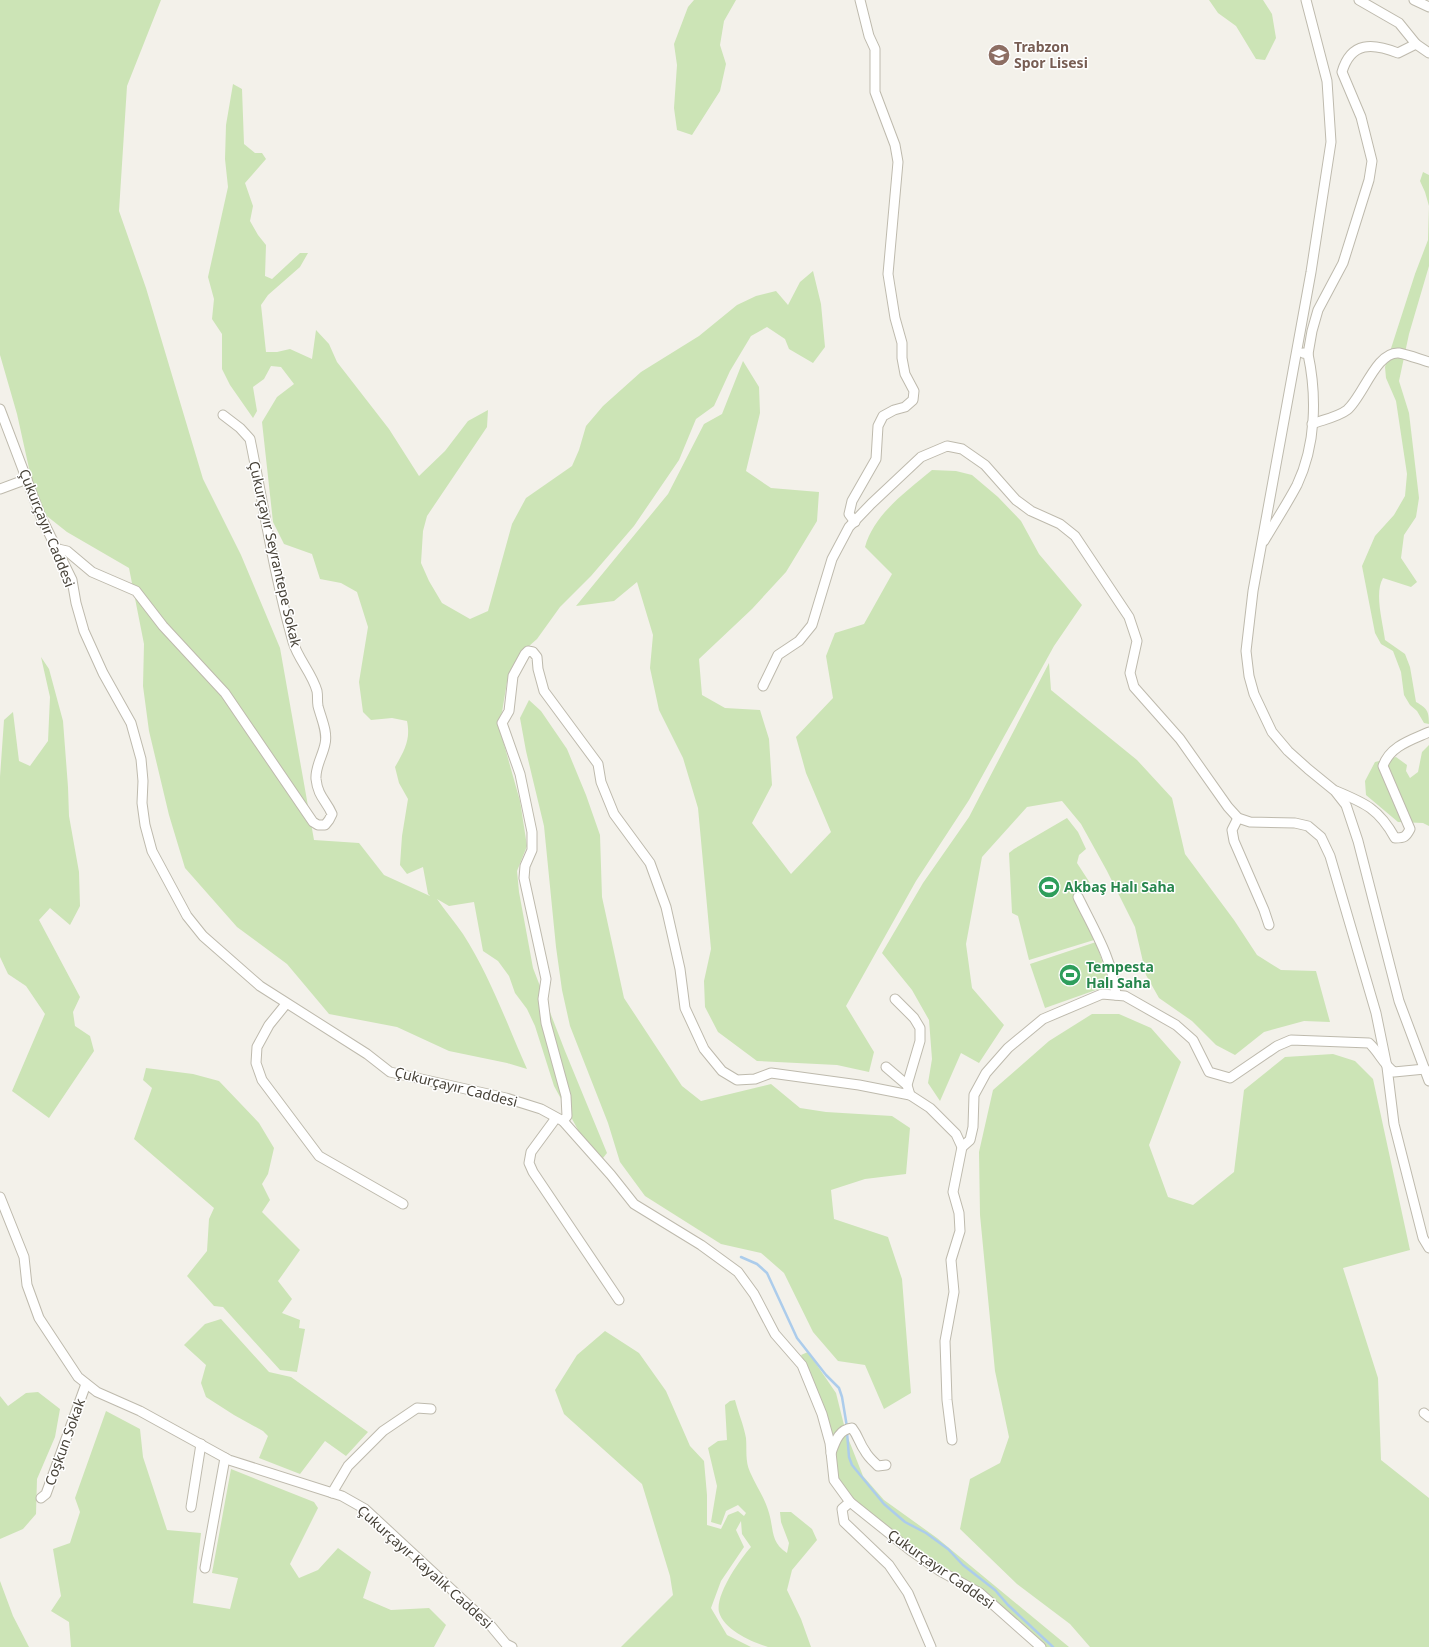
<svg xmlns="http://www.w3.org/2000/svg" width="1429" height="1647" font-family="'Noto Sans',sans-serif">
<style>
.green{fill:#cce4b6}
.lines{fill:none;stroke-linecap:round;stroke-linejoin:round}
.stream{stroke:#accceb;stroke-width:2.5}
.minor-casing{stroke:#bebaad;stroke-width:11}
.minor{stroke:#fff;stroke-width:9}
.labels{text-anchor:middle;stroke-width:3;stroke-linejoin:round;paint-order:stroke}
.education-label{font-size:14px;font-weight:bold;fill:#785e54;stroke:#fff;text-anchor:start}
.street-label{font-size:14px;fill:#474238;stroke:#fff}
.leisure-label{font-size:14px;font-weight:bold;fill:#27864d;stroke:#fff;text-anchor:start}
</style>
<rect width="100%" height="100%" fill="#f3f1ea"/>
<g class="green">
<path d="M0,0h161l-34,86 -8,125 27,77 57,191 38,76 39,93 34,192 45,3 25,32 46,21 -2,-2 -5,-27 -16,7 -7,-9 2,-29 6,-37 -9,-16 -4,-16c9,-16 16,-27 12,-46l-15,-3 -21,2 -8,-8 -4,-30 9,-55 -11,-35 -16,-9 -21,-4 -8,-25 -28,-10 -11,-22 -11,-100 15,-25 17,-13 -13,-17 -10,-1 -7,13 -11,8 4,24 -4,7 -23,-33 -8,-16v-35l-10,-15 2,-20 -6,-22 20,-90 -3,-28 1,-34 7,-41 9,5 2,55 11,9h7l4,6 -21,24 8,23 -3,15 8,14 8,10 -1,31 7,3 28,-26h8l-8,14 -32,28 -7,10 5,47h11l13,-3 22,10 4,-29 13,14 8,18 52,67 30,47 26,-25 23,-30 20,-11 -1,17 -60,89 -4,15 -2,32 8,18 13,22 28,16 18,-8 24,-87 14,-26 46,-32 7,-16 7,-24 17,-20 38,-34 58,-36 38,-31 19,-9 20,-5 12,14 12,-23 13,-11 8,33 4,43 -12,16 -24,-14 -4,-10 -18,-12 -16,9 -21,35 -16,35 -18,13 -17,41 -45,66 -43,50 -31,31 -23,32 -17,15 -13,28 -5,30 -4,11 22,78 7,45 -10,25 2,21 14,76 32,83 42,102 -4,5 -20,-19 -29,-53 -19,-60 -8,-17 -12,-16 -6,-17 -11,-15 -15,-10 -9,-49 -25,4 -12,-7c8,12 18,23 26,35 27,42 44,90 64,135l-20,-6 -58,-12 -52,-24 -68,-13 -42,-50 -50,-37 -52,-59 -16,-53 -20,-84 -6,-45 1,-42 -15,-76 -62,-36 -29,-23 -21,-95 -17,-59z"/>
<path d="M694,0h42l-12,21 -4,24 6,19 -6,27 -28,44 -15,-5 -3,-22 3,-43 -3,-21 14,-37z"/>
<path d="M1209,0h54l9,14 4,24 -11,22 -9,-1 -20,-33 -18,-13z"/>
<path d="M1423,172l6,3v91l-20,68 -10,47 10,32 10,85 -3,19 -12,18 -3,23 16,24 -6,5 -28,-9c-9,15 0,45 2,62l20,14 5,13 6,35c11,6 13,9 13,22l-5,-1 -7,-12 -7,-6 -6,-10 -3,-23 -8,-21 -12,-7 -6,-11 -13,-67 13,-30 19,-21 11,-19 2,-22 -11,-73 -10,-23 -1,-11 30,-93 13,-34 1,-34 -4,-14 -5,-11z"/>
<path d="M743,361l16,26 1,26 -14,58 25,17 48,4 -2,29 -31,51 -34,37 -53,50 3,36 23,13 35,2 9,29 3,46 -20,38 39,51 40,-42 -25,-59 -10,-36 37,-39 -7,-42 9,-23 29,-9 28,-50 -27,-27c9,-33 42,-56 67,-77l24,1 16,4 26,22 23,24 18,33 43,51 -28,41 -85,154 -53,81 -70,125 28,46 -5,20 -32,-7 -80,-4 -39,-29 -13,-25 -1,-26 7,-32 -13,-141 -15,-50 -24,-48 -9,-42 3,-33 -16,-53 -23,19 -38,5 92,-112 36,-70 18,-10z"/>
<path d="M41,657l8,12 14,52 5,66 1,29 10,56 1,34 -10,19 -20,-17 -11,12 41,77 -7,15 2,14 15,10 4,15 -45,67 -37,-27 33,-77 -19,-28 -18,-12 -8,-17v-180l4,-57 9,-8 6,49 11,5 18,-25 2,-44z"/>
<path d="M1049,663l2,27 86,70 35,38 13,56 49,66 23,35 24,15 35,1 14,51 -26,-1 -40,11 -29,23 -19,-10 -24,-24 -33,-23 -13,-23 -11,-48 -28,-56 -26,-47 -19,-23 -35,6 -45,50 -16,87 6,44 32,37 -25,38 -18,-10 -21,48 -12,-18 4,-24 -3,-39 -17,-30 -30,-37 41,-70 46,-66z"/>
<path d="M529,700l12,11 26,38 19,46 14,40 2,62 22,101 58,88 19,15 70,-17 29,24 26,4 66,4 18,12 -4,46 -41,5 -34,11 3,29 54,18 14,42 9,114 -27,16 -19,-44 -27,-4 -25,-29 -29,-59 -23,-20 -40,-9 -76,-48 -25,-34 -12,-39 -38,-97 -8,-36 -6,-43 -12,-121 -18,-75 -6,-33z"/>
<path d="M1429,745v81l-6,-3 -25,-1 -32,-27 -1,-14 10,-19 21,-5 11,8 -1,6 4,7 8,-6 4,-20z"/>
<path d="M1067,818l11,14 8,17 -7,6 -2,8 13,20 -8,9 -4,9 16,39 -65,20 -11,-44 -6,-3 -3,-60 5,-4z"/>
<path d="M1096,942l14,43 -65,23 -15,-44z"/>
<path d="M1092,1014h27l32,14 30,34 -32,83 19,52 25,8 41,-33 10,-82 41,-33 48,-3 22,7 18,18 37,171 -67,18 35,110 3,82 48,38v149h-339l-20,-23 -53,-40 -57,-55 10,-50 30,-16 9,-26 -14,-66 -15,-156 -1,-63 14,-62 56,-49z"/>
<path d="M146,1068l47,6 26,7 40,42 15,25 -6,26 -6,10 8,16 -8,12 38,38 -22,31 14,18 -10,14 18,7 -1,8 6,1 -8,43 -17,-2 -57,-63 -9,-1 -27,-30 20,-25 2,-32 5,-11 -80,-69 18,-51 -9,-8z"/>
<path d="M221,1319l48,53 22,5 77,55 -22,24 -21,-15 -25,33 -41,-16 9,-22 -5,-5 -29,-16 -28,-18 -5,-14 5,-18 -22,-20 21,-21z"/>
<path d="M605,1331l34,22 27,38 24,55 14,15 3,34v30l14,4 7,-14 10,-4 6,5 2,-3 -8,-8 -12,6 -5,14 -10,-3 6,-36 -9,-38 10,-7 9,-1 -2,-35 5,-4 5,-1c3,12 9,26 11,38 1,12 -1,23 4,34 6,14 15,26 19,41 5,16 1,29 18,40l2,-10 -8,-21 -1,-10h11l21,17 5,11 -25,30 -5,20 14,29 10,28c-11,0 -33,0 -43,0 -16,-5 -44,-17 -49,-35 -4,-17 21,-53 32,-65l-9,-13 -1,-13 -5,9 8,17 -23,34 -10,27 16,27 24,12h-130l52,-52 -3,-19 -28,-92 -78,-70 -9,-24 22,-35z"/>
<path d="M808,1352l28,41 10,40 17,43 21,24 53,38 132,109h-23l-60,-54 -66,-39 -69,-56 -10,-13 -4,-12 -25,-96 -11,-22z"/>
<path d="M38,1392l22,17 -5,28 -18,42 -1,35 -13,15 -23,10v-143l8,10 18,-13z"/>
<path d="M106,1411l34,18 3,28 24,73 34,3 -8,70 37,6 8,-31 -26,-5 19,-104 83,33 4,6 -28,56 9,14 19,-8 20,-22 33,24 -8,26 28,12 38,-2 17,17 -12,22h-363l-2,-25 -18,-11 10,-15 -8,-47 17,-6 10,-31 -5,-14z"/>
<path d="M0,1581l13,35 16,31h-29z"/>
</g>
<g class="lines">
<g class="stream">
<path d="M741,1257l16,7 10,9 30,65 29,37 13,13 3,9 5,30"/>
<path d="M847,1432l2,25 3,8 32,39 21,18 21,11 22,16 15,16 32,25 13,15 45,42"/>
</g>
<g class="minor-casing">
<g id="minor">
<path d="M1306,0l21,81 4,61 -20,130 -58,319 -7,60 3,25 5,18 18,38 16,19 20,18 27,22 11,14 12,36 41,160 30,80"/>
<path d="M1359,0l40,23 17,21 13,9"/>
<path d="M1414,0l15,7"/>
<path d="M1308,354l4,-23 6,-21 25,-47 26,-83 3,-19 -11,-44 -19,-45c9,-31 31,-29 56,-19l18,-9"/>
<path d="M0,409l41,108 31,63 4,23 8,28 19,42 28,50 10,36 2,22 -1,22 3,22 7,26 35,65 16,20 57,50 107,68 23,18 116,26 35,11 22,12 48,54 23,29 67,41 37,27 16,22 21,40 27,31 20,49 8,29 4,37 16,22 60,48 30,21 40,22 61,54"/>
<path d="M1312,424c10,-4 26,-7 35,-14 16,-13 29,-59 52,-57 10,2 20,6 30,9"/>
<path d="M0,489l27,-10"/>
<path d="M855,522l-6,-8 3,-13 24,-42 2,-33 5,-10 11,-6 11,-3 8,-7 1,-9 -9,-17 -3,-16v-15l-7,-25 -7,-44 10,-112 -3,-17 -20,-53v-43l-6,-13 -9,-36"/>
<path d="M1264,541c11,-19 23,-37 33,-56 19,-40 20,-89 11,-131l-5,-1"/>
<path d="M58,549l9,2 25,21 44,19 27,35 62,67 88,129 5,3h7l4,-5 3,-6c-6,-14 -14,-17 -16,-35 -1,-12 7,-24 9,-35 3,-12 -4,-26 -7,-38 -1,-5 0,-10 -1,-15 -5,-18 -19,-32 -24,-49 -19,-67 -29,-135 -43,-203l-10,-11 -17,-13"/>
<path d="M763,686l15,-31 21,-14 13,-16 20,-66 17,-32 22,-23 50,-47 26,-11 15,3 23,16 31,35 15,11 29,13 15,12 54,81 8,24 -7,32 4,14 46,52 48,68 10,11 12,4 45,1 13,3 13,11 9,19 46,157 11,54 7,57 29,114 6,10"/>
<path d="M1336,791c29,12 43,18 59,47 9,0 11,-1 15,-9l-27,-63c7,-20 28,-26 46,-34"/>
<path d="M1238,818l-6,12 2,11 30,69 5,15"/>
<path d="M1078,897c15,31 35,63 38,98"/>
<path d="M895,999l19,19 6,10v13l-13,44 3,10"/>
<path d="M286,1004l-17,21 -12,22 -1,16 6,17 57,76 84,48"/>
<path d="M886,1067l21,18"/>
<path d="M556,1118l-25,34 -2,11 4,9 86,128"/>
<path d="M563,1121l4,-5 -1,-20 -20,-73 -3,-24 3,-20 -22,-101 1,-12 7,-16v-18l-12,-58 -18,-51 7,-12 4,-35 12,-22 3,-3 5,1 4,5 1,12 6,22 54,73 3,18 13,32 36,49 16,44 14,62 5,39 19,41 18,22 15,9 18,-1 16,-6 88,12 51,10 20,13 26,26 6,13 -9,45 6,21 1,18 -9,29 3,32 -9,49 2,59 5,40"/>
<path d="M962,1147l8,-7 3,-13 1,-32 12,-22 22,-25 35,-29 59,-25 23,2 51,29 17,15 16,32 21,6 47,-32 14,-6 78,3c10,9 14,21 25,29l31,-3"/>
<path d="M0,1197l24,60 3,28 12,33 39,59 19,15 43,19 89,49 113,36 23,13 126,117 15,18 6,3"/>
<path d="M1424,1413l5,4"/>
<path d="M831,1453c4,-11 8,-24 21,-25 7,9 7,15 13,23 3,6 8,10 13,15l8,-1"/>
<path d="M332,1493l16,-27 35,-35 34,-23 14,1"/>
<path d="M41,1498l5,-4 40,-110"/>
<path d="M850,1502l-8,7 2,13 45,43 19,28 23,54"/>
<path d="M191,1507l10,-63"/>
<path d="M205,1568l20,-110"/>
</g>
</g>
<use href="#minor" class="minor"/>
</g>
<defs>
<g id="school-disc" transform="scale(1.15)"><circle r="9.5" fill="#8d6e63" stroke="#fff"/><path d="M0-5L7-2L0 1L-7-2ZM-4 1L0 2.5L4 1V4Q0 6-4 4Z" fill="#fff"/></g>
<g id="stadium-disc" transform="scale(1.15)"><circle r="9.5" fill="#2e9e5b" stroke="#fff"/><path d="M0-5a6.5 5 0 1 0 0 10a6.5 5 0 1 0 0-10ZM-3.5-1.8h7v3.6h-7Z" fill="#fff"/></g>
</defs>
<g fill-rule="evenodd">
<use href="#school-disc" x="999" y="55"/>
<use href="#stadium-disc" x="1049" y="887"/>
<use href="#stadium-disc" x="1070" y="975"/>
</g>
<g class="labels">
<g class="education-label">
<text x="1014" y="52">Trabzon<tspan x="1014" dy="16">Spor Lisesi</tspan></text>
</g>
<g class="street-label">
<text transform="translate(47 528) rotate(68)" y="5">Çukurçayır Caddesi</text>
<text transform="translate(275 554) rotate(77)" y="5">Çukurçayır Seyrantepe Sokak</text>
<text transform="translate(456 1087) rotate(14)" y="5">Çukurçayır Caddesi</text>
<text transform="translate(65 1442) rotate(-70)" y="5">Coşkun Sokak</text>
<text transform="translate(425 1567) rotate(42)" y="5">Çukurçayır Kayalık Caddesi</text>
<text transform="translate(941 1569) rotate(35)" y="5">Çukurçayır Caddesi</text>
</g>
<g class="leisure-label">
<text x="1064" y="892">Akbaş Halı Saha</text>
<text x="1086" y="972">Tempesta<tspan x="1086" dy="16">Halı Saha</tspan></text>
</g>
</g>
</svg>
